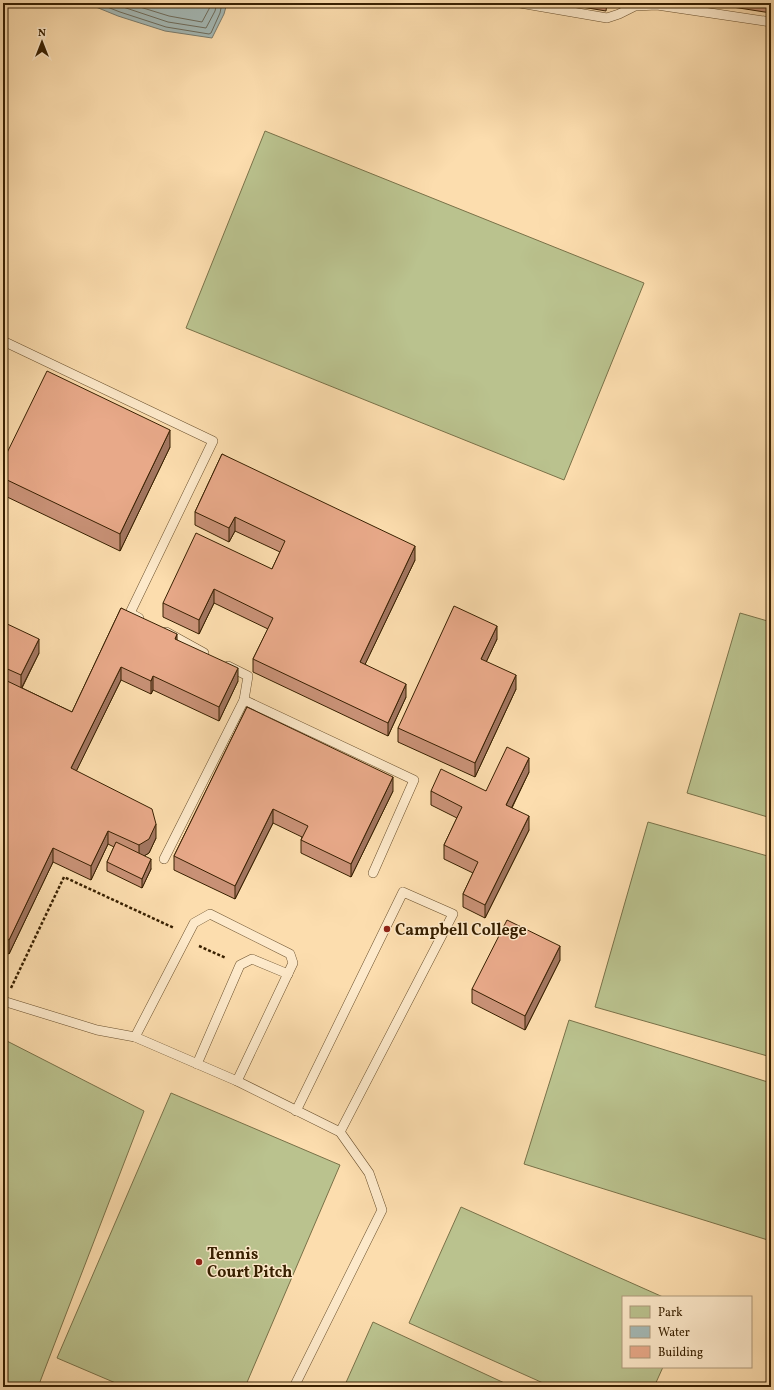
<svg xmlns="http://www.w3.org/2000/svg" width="774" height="1390" font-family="Vollkorn,serif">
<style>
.green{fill:#bac28e;stroke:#797148}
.water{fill:#a4b9b6;stroke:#797c6e}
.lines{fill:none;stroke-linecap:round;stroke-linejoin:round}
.shore{stroke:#6e6c5c;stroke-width:1}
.lane-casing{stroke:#694f2c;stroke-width:10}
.path{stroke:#382001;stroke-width:2.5;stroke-dasharray:3 2;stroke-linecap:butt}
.lane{stroke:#fde9ca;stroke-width:9}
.wall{fill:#c89176;stroke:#382001}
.shaded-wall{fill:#a27660;stroke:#382001}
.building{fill:#e8a989;stroke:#382001}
.poi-dot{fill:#8f2418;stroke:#fde9ca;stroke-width:1.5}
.labels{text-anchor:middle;stroke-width:3;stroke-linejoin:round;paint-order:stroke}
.poi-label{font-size:16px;font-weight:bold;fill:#382001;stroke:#fde9ca;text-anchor:start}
</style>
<rect width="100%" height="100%" fill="#fcddae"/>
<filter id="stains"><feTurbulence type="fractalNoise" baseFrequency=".005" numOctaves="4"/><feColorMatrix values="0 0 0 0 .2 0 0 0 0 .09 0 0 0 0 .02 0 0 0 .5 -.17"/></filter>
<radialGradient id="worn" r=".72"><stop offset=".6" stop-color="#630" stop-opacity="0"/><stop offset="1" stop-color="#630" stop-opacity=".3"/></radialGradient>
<g class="green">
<path d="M265,131l379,152 -80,197 -378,-152z"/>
<path d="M740,613l31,9v196l-84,-25z"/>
<path d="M648,822l123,35v200l-176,-50z"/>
<path d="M569,1020l202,63v158l-247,-77z"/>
<path d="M3,1039l141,72 -106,276h-35z"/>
<path d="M171,1093l169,72 -95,222h-120l-68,-29z"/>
<path d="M461,1207l202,90h-40v70h40l-9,20h-102l-143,-64z"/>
<path d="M373,1322l140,65h-169z"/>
</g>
<path class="water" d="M86,3h141l-3,11 -12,24 -47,-7 -47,-15z"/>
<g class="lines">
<g class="shore">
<path d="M97,3l23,9 46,15 43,7 2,-1 9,-20 2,-10"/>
<path d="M111,3l57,19 38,6 9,-17 2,-8"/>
<path d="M127,3l42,13 33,6 7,-13 2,-6"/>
</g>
<g class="lane-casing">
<g id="lane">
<path d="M520,3l87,15 12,-4 16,-8 22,-1 114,17"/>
<path d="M3,341l210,100 -83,172 9,5"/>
<path d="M166,632l38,21"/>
<path d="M228,666l20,10 -4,24 170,80 -41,93"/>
<path d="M164,859l80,-159"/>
<path d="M3,1001l94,29 38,7 102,44 103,51 29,41 13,37 -88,177"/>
<path d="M135,1037l59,-114 16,-9 80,40 3,9 -56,118"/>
<path d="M197,1064l43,-99 12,-6 36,15"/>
<path d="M296,1111l107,-219 50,22 -113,218"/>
</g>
</g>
<g class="path">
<path d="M199,946l27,12"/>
<path d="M11,988l53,-111 110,51"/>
</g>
<use href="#lane" class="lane"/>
</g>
<g class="wall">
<path d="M558,3h49l-1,8z"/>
<path d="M707,3h64v10z"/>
<path d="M170,447l-50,104 -117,-56v-34z"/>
<path d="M222,454l193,106 -50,104 41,33 -18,39 -135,-64v-13l15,-30 -54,-26 -15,31 -36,-17v-14l109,-34 8,-17 -45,-21 -6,11 -34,-17v-13z"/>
<path d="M121,608l56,32 61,41 -19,40 -66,-31 -2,4 -30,-14 -45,91 80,67 -7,15 -5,3 7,13 -9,19 -35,-17v-9l7,-15 -6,-3 -17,36 -38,-18 -44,92 -6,-3v-329l36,31 -17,35 50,24z"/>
<path d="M497,639l-11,23 30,27 -41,88 -77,-35v-14z"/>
<path d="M247,707l146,84 -42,86 -50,-24v-13l1,-3 -29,-14 -38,76 -61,-29v-14z"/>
<path d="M529,772l-17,36 17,22 -44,88 -22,-11v-13l10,-21 -29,-14v-14l13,-27 -26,-13v-14h55z"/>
<path d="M560,960l-35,70 -53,-27v-14z"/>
</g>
<g class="shaded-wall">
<path d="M170,430v17l-50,104v-17z"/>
<path d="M235,517v14l-6,11v-14z"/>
<path d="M415,546v14l-55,115v-13z"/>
<path d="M214,589v14l-15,31v-14z"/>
<path d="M497,626v13l-16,34v-14z"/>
<path d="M177,634v13l-2,-8z"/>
<path d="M39,639v14l-18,36v-14z"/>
<path d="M121,667v13l-50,102v-14z"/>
<path d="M238,668v13l-19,40v-14z"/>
<path d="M516,675v14l-41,88v-14z"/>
<path d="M153,676v14l-2,4v-13z"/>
<path d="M406,684v13l-18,39v-13z"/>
<path d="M529,758v14l-23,47v-14z"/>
<path d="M393,777v14l-42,86v-13z"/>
<path d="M273,809v14l-38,76v-13z"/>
<path d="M529,816v14l-44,88v-13z"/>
<path d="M156,824v14l-7,15 -10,6v-14z"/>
<path d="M108,831v13l-17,36v-14z"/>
<path d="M53,848v14l-44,92v-14z"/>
<path d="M151,859v10l-9,19v-9z"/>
<path d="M560,946v14l-35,70v-14z"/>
</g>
<g class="building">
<path d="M47,371l123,59 -50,104 -117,-56v-17z"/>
<path d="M222,454l193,92 -55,116 46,22 -18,39 -135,-64 20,-41 -59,-29 -15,31 -36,-17 33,-70 76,36 13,-28 -50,-24 -6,11 -34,-16z"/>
<path d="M454,606l43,20 -16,33 35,16 -41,88 -77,-35z"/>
<path d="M121,608l56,26 -2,5 63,29 -19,39 -66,-31 -2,5 -30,-14 -50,101 81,41 4,15 -7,15 -10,6 -31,-14 -17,35 -38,-18 -44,92 -6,-3v-258l69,33z"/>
<path d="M3,622l36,17 -18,36 -18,-8z"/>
<path d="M247,707l146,70 -42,87 -50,-24 7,-14 -35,-17 -38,77 -61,-30z"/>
<path d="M507,747l22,11 -23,47 23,11 -44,89 -22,-11 15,-32 -34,-17 18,-38 -31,-16 10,-22 45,22z"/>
<path d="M116,842l35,17 -9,20 -35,-17z"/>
<path d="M507,920l53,26 -35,70 -53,-27z"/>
</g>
<g class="poi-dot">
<circle cx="387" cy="929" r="4"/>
<circle cx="199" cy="1262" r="4"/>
</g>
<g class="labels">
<g class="poi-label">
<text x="395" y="935">Campbell College</text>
<text x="207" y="1259">Tennis<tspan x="207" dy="18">Court Pitch</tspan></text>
</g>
</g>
<rect width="774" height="1390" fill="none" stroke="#fcddae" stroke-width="16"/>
<rect x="4" y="4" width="766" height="1382" fill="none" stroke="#382001" stroke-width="2"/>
<rect x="8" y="8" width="758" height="1374" fill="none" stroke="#382001"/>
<rect x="622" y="1296" width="130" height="72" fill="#fde9ca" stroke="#ae997a"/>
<rect x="630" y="1306" width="20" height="12" fill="#bac28e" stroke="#ae997a"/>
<text x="658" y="1316" font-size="12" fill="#382001">Park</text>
<rect x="630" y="1326" width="20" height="12" fill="#a4b9b6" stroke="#ae997a"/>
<text x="658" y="1336" font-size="12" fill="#382001">Water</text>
<rect x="630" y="1346" width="20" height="12" fill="#e8a989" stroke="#ae997a"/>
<text x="658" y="1356" font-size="12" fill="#382001">Building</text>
<g transform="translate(42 42)" stroke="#fde9ca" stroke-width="3" paint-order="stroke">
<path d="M0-3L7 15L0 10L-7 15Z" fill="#382001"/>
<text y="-6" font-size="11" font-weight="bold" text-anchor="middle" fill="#382001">N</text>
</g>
<rect width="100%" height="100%" filter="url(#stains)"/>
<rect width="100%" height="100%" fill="url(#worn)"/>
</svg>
